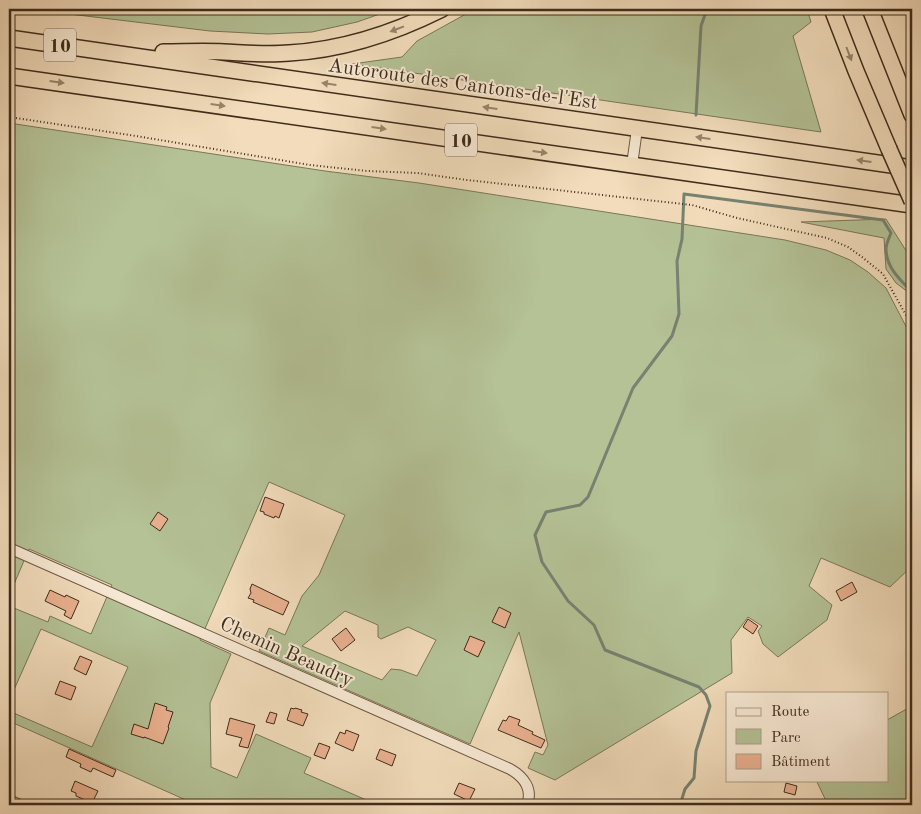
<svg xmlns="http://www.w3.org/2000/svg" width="921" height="814" font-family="'Old Standard TT',serif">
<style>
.green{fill:#b4c296;stroke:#7a7758;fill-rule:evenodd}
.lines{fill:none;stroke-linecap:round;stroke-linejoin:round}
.stream{stroke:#778271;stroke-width:3}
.building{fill:#eab190;stroke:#3f2c1b}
.minor-casing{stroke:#6c5843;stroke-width:12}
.highway-casing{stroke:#3f2c1b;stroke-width:18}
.path{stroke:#3f2c1b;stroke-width:2;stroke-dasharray:1 2.5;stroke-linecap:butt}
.minor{stroke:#f7e8d3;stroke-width:10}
.highway{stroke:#f2dcbb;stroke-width:15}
.highway-bridge-casing{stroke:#3f2c1b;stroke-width:18;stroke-linecap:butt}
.highway-bridge{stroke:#f2dcbb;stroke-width:15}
.oneway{fill:#98846b}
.labels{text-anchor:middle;stroke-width:4;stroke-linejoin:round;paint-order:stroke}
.shield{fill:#f7e8d3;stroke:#766452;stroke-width:1}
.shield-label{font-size:19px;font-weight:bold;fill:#3f2c1b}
.street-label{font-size:20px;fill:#3f2c1b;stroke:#f7e8d3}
</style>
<rect width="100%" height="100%" fill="#f2dcbb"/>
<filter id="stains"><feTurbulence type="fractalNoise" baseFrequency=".004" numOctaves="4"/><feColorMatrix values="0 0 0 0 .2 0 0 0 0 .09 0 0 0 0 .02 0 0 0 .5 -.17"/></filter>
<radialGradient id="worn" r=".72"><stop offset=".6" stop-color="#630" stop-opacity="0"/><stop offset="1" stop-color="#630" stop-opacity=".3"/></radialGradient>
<g class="green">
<path d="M28,9h366l-37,13 -45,10 -44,2 -58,-3z"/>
<path d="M475,9h332l4,13 -18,14 28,96 -469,-68 50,-7 15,-16z"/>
<path d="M9,123l316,48 94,12 366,57 41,10 24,10 18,12 18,16 26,50v228l-22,21 -69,-29 -12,28 23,19 -5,15 -49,37 -15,-13 -5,-13 4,-5 -14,-9 -17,23 1,33 -177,107 -27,-12 7,-16 8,3 5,-10 -29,-113 -49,112 -211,-93 10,-23 16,7 17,-39 17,-21 26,-60 -76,-33 -69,158 31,14 -21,49 1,64 26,11 19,-44 55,24 -7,15 74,32h-181l-188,-84v-10l83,36 36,-80 -87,-38 -32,72v-95l39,16 2,-6 41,18 21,-49 -83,-36 -20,47zM345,611l33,14v12l3,2 27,-12 28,13 -19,36 -16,-6 -10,-1 -9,11 -80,-34z"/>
<path d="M886,219l26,41v35l-16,-12 -10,-14 -2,-31 -83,-16z"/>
<path d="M912,706v99h-84l-12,-25h71v-60z"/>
</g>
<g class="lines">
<g class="stream">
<path d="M696,115l5,-89 6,-17"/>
<path d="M680,805l5,-16 9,-11 2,-27 14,-45 -4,-11 -7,-8 -94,-37 -11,-25 -26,-24 -26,-39 -7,-27 11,-23 34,-7 8,-8 45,-109 39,-52 7,-22 -2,-53 5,-22 2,-45 199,26 8,13c-2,5 -5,11 -5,16 0,18 14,31 26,43"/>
</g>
</g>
<g class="building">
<path d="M265,497l19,7 -5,14 -4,-2 -1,2 -10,-4v-2l-4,-1z"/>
<path d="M158,512l10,7 -8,12 -10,-7z"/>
<path d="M852,582l5,10 -16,9 -5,-10z"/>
<path d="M252,584l37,18 -6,13 -30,-13 1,-2 -6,-2 3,-5 -1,-4z"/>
<path d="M50,590l15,7 1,-2 13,6 -8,18 -7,-4 2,-4 -21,-10z"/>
<path d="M499,607l12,6 -6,15 -13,-6z"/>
<path d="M748,619l10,7 -5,8 -10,-7z"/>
<path d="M346,628l9,12 -14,11 -9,-12z"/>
<path d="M470,636l15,6 -7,15 -14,-7z"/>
<path d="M80,656l12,5 -6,14 -12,-6z"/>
<path d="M60,681l16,6 -5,13 -16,-6z"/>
<path d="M155,703l12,4 -1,3 7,2 -5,15 1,1 -6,16 -19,-7v1l-13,-4 3,-10 14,5z"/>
<path d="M291,708l3,1 1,-1 7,2 -1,2 7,2 -5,12 -16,-6z"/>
<path d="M270,712l7,2 -3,10 -8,-2z"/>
<path d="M509,716l11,4 -2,5 15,7 -1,2 13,6 -4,8 -43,-18 5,-10 3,1z"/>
<path d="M230,718l25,7 -7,23 -9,-2 3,-8 -16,-4z"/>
<path d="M346,730l13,5 -6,16 -18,-8 5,-11 5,2z"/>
<path d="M319,743l11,4 -5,12 -11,-4z"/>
<path d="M69,749l47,21 -3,7 -20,-9 -2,4 -11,-5 1,-3 -15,-7z"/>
<path d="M380,749l16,6 -4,11 -16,-7z"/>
<path d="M75,781l23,10 -6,12 -16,-7v-3l-5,-2z"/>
<path d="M459,783l16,6 -6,12 -15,-7z"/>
<path d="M786,783l11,3 -2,9 -11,-3z"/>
</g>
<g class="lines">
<g class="minor-casing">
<g id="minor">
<path d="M632,165l5,-36"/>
<path d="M9,548l501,221c14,8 23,20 17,36"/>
<path d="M9,800l11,5"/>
</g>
</g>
<g class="highway-casing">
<g id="highway">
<path d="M832,9l24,62 33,78"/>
<path d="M870,9l42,106"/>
<path d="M9,38l903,130"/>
<path d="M163,52c20,0 41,-1 61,0 22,1 43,3 65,1 53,-3 105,-20 153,-44"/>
<path d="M9,76l903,129"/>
</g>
</g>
<path class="path" d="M9,117l127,19 174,29 57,6 50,2 50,7 225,25 45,13 90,20 21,9 14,10 21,17 29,52"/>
<use href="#minor" class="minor"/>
<use href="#highway" class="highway"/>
<g class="highway-bridge-casing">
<path id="highway-bridge" d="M889,149l23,52"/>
</g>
<use href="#highway-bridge" class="highway-bridge"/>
</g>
<defs><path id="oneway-solid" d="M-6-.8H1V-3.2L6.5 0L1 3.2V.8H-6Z" transform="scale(1.25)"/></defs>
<g class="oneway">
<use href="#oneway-solid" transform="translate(397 29) rotate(159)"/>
<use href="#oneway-solid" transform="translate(849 54) rotate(69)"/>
<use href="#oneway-solid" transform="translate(57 82) rotate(8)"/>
<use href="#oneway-solid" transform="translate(329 84) rotate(-172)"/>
<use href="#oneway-solid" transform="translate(218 105) rotate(8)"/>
<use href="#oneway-solid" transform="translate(490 108) rotate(-172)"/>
<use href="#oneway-solid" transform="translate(379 128) rotate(8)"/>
<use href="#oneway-solid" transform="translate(703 138) rotate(-172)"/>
<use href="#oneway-solid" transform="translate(540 152) rotate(8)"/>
<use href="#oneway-solid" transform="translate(864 161) rotate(-172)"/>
</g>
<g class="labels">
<g class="shield">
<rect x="44" y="28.5" width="32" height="33" rx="4"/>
<rect x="445" y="123.5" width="32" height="33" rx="4"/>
</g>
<g class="shield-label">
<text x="60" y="52">10</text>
<text x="461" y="147">10</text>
</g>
<g class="street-label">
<text transform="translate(463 83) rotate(8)" y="7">Autoroute des Cantons-de-l'Est</text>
<text transform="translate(287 651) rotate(24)" y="7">Chemin Beaudry</text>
</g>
</g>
<rect width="921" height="814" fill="none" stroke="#f2dcbb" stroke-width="30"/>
<rect x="10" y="10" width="901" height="794" fill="none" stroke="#3f2c1b" stroke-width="2.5"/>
<rect x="15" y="15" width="891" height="784" fill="none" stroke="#3f2c1b"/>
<rect x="726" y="692" width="162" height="90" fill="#f7e8d3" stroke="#ad9d89"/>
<rect x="736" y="708" width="25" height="8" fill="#f7e8d3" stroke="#ad9d89"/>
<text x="771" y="716" font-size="15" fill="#3f2c1b">Route</text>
<rect x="736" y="729" width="25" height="15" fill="#b4c296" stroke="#ad9d89"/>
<text x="771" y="742" font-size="15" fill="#3f2c1b">Parc</text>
<rect x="736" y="754" width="25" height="15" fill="#eab190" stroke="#ad9d89"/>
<text x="771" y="766" font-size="15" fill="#3f2c1b">Bâtiment</text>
<rect width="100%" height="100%" filter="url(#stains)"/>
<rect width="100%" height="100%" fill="url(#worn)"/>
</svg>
